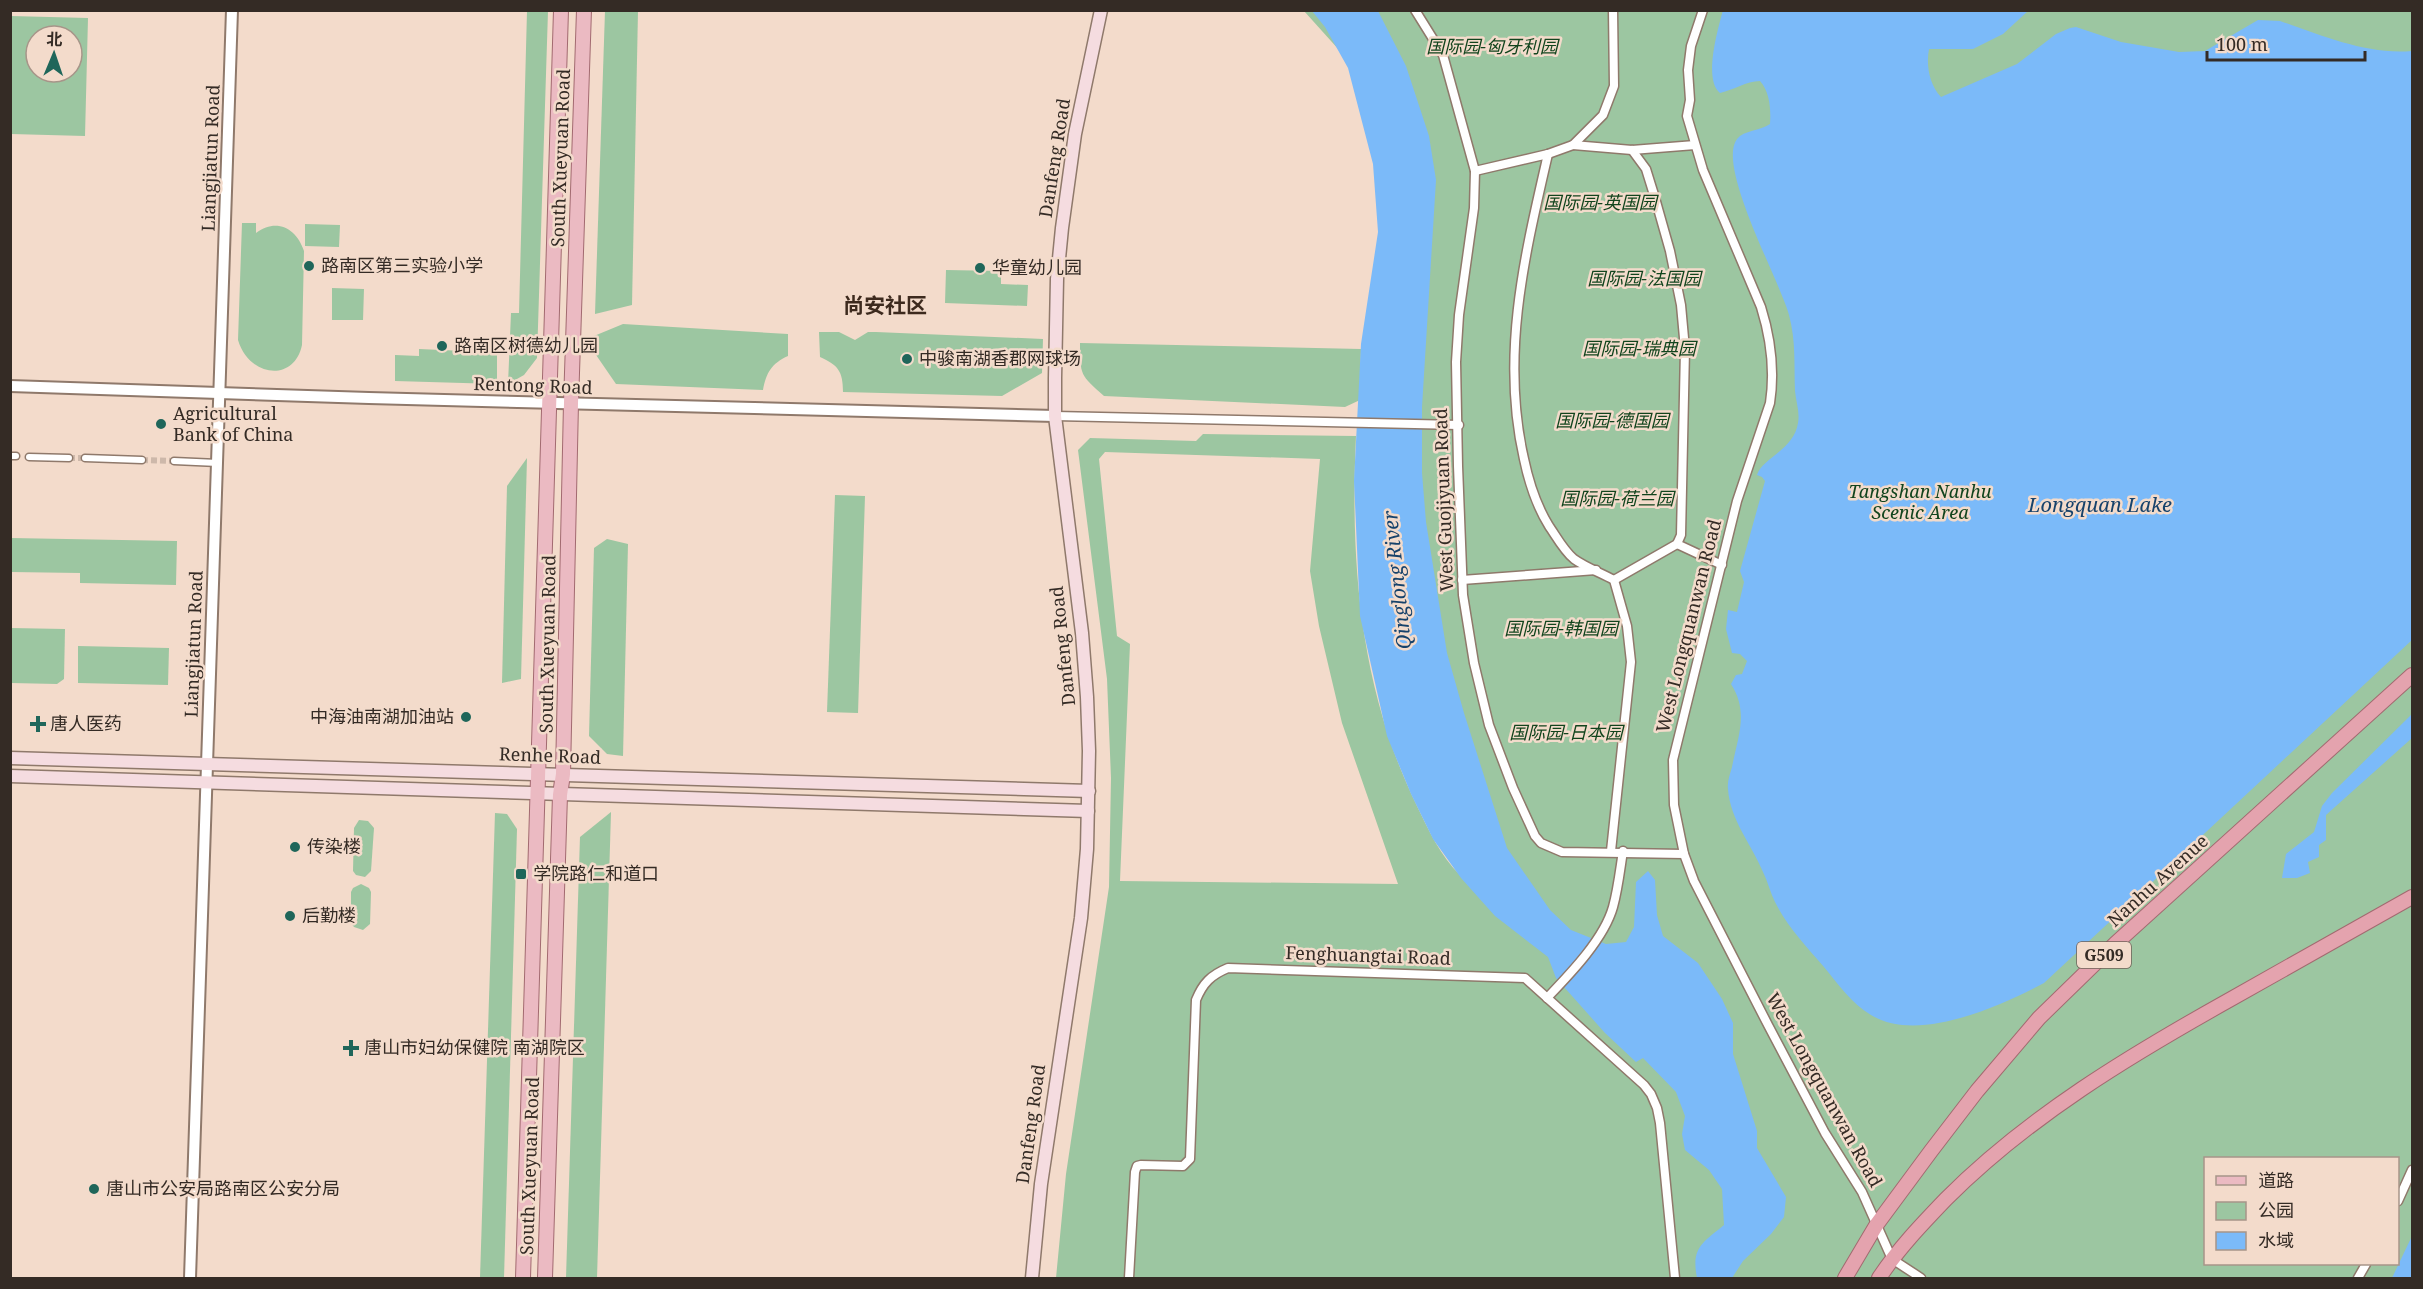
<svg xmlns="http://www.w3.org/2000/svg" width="2423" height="1289" font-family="'Noto Serif','Noto Sans SC',serif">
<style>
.green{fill:#9cc6a1;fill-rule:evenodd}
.water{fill:#7bbaf9}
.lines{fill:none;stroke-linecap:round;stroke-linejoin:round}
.pedestrian-tunnel{stroke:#cdb8aa;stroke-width:6;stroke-dasharray:6 3;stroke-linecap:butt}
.pedestrian-casing{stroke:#8f796b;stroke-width:9}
.minor-casing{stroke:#8f796b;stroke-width:11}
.tertiary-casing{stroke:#8f796b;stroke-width:14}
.secondary-casing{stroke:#8f796b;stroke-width:15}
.primary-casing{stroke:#a26a70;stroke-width:16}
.trunk-casing{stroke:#a26a70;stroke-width:16}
.pedestrian{stroke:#fff;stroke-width:6}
.minor{stroke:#fff;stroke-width:8}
.tertiary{stroke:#fff;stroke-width:10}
.secondary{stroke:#f5dce0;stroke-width:12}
.primary{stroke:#ebbac2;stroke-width:14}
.trunk{stroke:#e4a3ae;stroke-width:14}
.poi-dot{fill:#1f665a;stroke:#f3dbcb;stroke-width:2}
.labels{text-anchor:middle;stroke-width:5;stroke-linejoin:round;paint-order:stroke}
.shield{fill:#f3dbcb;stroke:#6d6057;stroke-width:1.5}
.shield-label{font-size:16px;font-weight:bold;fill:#342b25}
.park-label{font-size:18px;font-style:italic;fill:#11441d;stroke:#f3dbcb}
.street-label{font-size:18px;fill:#342b25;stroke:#f3dbcb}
.poi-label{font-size:18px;fill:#342b25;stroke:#f3dbcb;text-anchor:start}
.water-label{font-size:20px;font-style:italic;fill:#16426b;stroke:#f3dbcb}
.quarter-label{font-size:21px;font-weight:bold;fill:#3d2a1e;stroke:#f3dbcb}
</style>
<rect width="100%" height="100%" fill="#f3dbcb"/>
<g class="green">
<path d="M527,11h21l-11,347 -13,17 -16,9 3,-71h8z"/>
<path d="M605,11h33l-6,294 -37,9z"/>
<path d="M1304,11h1108v1267h-1356l10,-104 43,-287 2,-109 -4,-99 -29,-229 12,-12 106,3 7,-7 153,2c-6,128 4,253 61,370 11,23 24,51 43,69l-68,-654 -34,-150zM1105,452l215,7 -10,112 9,55 23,97 56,161 -278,-3 10,-237 -13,-8 -18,-177zM2206,1158h192v106h-192z"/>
<path d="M11,16l77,2 -3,118 -74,-2zM36,36h36v36h-36z"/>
<path d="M242,223h14v10c21,-16 41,-4 48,18l-2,94c-8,38 -53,32 -64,-5z"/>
<path d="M305,224l35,1 -1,22 -34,-1z"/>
<path d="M946,270l55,1v13l27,1 -1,21 -82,-3z"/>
<path d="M332,288l32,1 -1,31h-31z"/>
<path d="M623,324l165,10v22c-16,7 -22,17 -25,34l-147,-6 -22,-32v-16z"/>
<path d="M819,332h20l16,8 13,-8h8l167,7 -1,34 -40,23 -159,-4c0,-21 -5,-27 -23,-35z"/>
<path d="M1080,343l281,6 -1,51 -15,7 -241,-11c-24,-21 -24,-21 -24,-53z"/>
<path d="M419,349l45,2v3l13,1 1,-4h16v4h3v29l-102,-3v-26l24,1z"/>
<path d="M527,458l-6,221 -19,4 5,-197z"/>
<path d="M835,495l30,1 -7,217 -31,-1z"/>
<path d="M11,538l166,3 -1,44 -96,-2v-10l-69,-1z"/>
<path d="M607,539l21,5 -5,212 -16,-2 -18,-18 5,-188z"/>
<path d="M11,628l54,1 -1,50 -7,5 -46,-1z"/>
<path d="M78,646l91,2 -1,37 -90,-2z"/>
<path d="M611,812l-14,466h-31l14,-441z"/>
<path d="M495,813l12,1 10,15 -13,449h-24z"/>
<path d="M359,820l9,1 6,7 -3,43 -6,6 -9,-2 -3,-4 1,-43z"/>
<path d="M361,884l8,4 2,4 -1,32 -7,6 -9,-3 -3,-4v-31l2,-4z"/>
</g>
<g class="water">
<path d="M1723,10l305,1 -25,23 -30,15h-44c-3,16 0,35 12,48l76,-33 39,-30 14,-6 6,-1 45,15 58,10 26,-1 53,-31 22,1c43,15 87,34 132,30v589l-368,343c-44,23 -126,61 -173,32 -20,-12 -32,-30 -47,-48 -18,-21 -37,-41 -49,-65 -5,-10 -7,-20 -12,-30 -11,-27 -33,-52 -35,-83 -1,-7 2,-15 4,-22 6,-31 17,-55 -1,-83l5,-9 6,-1 5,-13 -7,-7 -8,-1 -6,-24 2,-19 9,2 7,-30 -4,-11 25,-90 -3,-4 -5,-2c5,-17 37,-25 41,-52 2,-11 -2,-21 -3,-32 -1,-26 1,-50 -6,-76 -9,-34 -73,-149 -52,-176 7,-9 23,-8 33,-15 1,-14 0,-32 -10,-43 -14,0 -26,9 -40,12 -17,-13 -2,-64 3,-83z"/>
<path d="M1312,11h66l28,55 23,70 7,44 -14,227v66l4,49 21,131 17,60 43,135 43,62 21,20 35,14 20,-2 8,-15 2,-45 12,-11 7,9 2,35 6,21 35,27 24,36 11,24v31l24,77v17l29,49 -2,20 -13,17 -28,27 -11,17h-35c-6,-30 5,-35 27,-53l-2,-36 -13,-19 -24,-20 -3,-16 3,-18 -9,-24 -33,-34 -7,4 -31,-29 -49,-55 -8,-21 -53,-41 -34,-38 -28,-39 -22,-45 -24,-58 -27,-120 -6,-135 7,-137 17,-112 -5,-68 -25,-96 -23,-41z"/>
<path d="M2412,714v24l-86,77v25l-7,5v12l-11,5 2,11 -13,5h-15l4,-24 28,-22 8,-26 10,-13z"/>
<path d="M2412,1236v42h-20z"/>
</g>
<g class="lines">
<g class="pedestrian-tunnel">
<path d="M69,458h16"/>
<path d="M142,460l32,1"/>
</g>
<g class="pedestrian-casing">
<g id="pedestrian">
<path d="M10,456h6"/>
<path d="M29,457l40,1"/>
<path d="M85,458l57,2"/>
<path d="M174,461l44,2"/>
</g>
</g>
<g class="minor-casing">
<g id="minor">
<path d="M1415,10l28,45 32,116 -1,37 -15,107 -3,47 2,104 5,129 11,68 15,62 24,63 22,48 6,7 21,9 122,2"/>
<path d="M1703,10l-12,36 -3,24 2,30 -3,16 16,54 58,137c10,32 14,63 9,96l-33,98 -64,259 1,45 10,49 10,27 74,144 57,108 37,59 30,67 29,19"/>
<path d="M1573,145l59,5 63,-5"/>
<path d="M1548,154c-23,100 -48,201 -24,305 5,24 12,46 25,67 7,10 15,25 25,33 11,8 27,14 40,21l13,46 4,36 -20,189"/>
<path d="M1475,171l73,-17 25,-9 30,-30 11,-29 -1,-76"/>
<path d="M1055,416l404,9"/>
<path d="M1677,544l45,21"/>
<path d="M1462,580l134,-10"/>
<path d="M1614,580l63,-36 4,-9 4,-186 -4,-44 -11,-54 -15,-53 -9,-29 -14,-19"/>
<path d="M1547,998c23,-24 57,-59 66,-91 5,-18 7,-37 10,-56"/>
<path d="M2398,1201l14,-31"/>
<path d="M1129,1278l6,-106 2,-6 4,-1 42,1 7,-7 6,-159c7,-17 15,-25 32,-32l297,10 119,107 7,9 6,14 3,15 15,155"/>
<path d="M2358,1278l8,-14"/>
</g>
</g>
<g class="tertiary-casing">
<g id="tertiary">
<path d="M10,386l359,12 686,18"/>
<path d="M190,1278l42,-1268"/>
</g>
</g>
<g class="secondary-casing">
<g id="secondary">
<path d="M10,758l1079,33"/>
<path d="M10,776l1078,35"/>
<path d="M1032,1278l9,-94 40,-266 6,-69 2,-98 -2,-54 -5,-64 -27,-217v-38l2,-99 5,-51 13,-94 26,-124"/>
</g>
</g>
<g class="primary-casing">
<g id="primary">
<path d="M523,1278l38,-1268"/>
<path d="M545,1278l15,-483 3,-21 8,-371 13,-393"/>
</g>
</g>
<g class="trunk-casing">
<g id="trunk">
<path d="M1845,1278l32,-54 54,-73 46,-60 62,-73 76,-74 297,-269"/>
<path d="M1879,1278c19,-29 43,-54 67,-79 83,-83 183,-143 285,-200 60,-34 121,-68 181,-102"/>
</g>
</g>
<use href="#pedestrian" class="pedestrian"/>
<use href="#minor" class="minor"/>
<use href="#tertiary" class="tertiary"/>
<use href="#secondary" class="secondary"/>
<use href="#primary" class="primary"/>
<use href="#trunk" class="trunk"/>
</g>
<g class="poi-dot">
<circle cx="309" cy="266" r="6"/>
<circle cx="980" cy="268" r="6"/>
<circle cx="442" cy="346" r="6"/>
<circle cx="907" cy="359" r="6"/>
<circle cx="161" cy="424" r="6"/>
<circle cx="466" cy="717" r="6"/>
<path d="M35 715h6v6h6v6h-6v6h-6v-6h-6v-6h6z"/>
<circle cx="295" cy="847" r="6"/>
<rect x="515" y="868" width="12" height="12" rx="3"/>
<circle cx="290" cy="916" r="6"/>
<path d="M348 1039h6v6h6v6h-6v6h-6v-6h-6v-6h6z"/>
<circle cx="94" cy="1189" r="6"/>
</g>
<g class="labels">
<rect class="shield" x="2077" y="942" width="54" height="26" rx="4.5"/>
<g class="shield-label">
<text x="2104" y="961">G509</text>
</g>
<g class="park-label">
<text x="1492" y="53">国际园-匈牙利园</text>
<text x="1600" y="209">国际园-英国园</text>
<text x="1644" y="285">国际园-法国园</text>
<text x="1639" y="355">国际园-瑞典园</text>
<text x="1612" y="427">国际园-德国园</text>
<text x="1920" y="498">Tangshan Nanhu<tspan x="1920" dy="21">Scenic Area</tspan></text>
<text x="1617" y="505">国际园-荷兰园</text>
<text x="1561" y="635">国际园-韩国园</text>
<text x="1566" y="739">国际园-日本园</text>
</g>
<g class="street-label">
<text transform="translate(211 158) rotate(-88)" y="6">Liangjiatun Road</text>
<text transform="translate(561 158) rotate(-88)" y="6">South Xueyuan Road</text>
<text transform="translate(1055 158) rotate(-81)" y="6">Danfeng Road</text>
<text transform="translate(533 386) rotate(2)" y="6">Rentong Road</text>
<text transform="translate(1444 500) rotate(-92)" y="6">West Guojiyuan Road</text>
<text transform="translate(1689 626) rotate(-76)" y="6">West Longquanwan Road</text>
<text transform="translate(194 644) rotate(-88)" y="6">Liangjiatun Road</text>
<text transform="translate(548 644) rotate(-89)" y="6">South Xueyuan Road</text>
<text transform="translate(1063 646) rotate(-96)" y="6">Danfeng Road</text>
<text transform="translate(550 756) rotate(2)" y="6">Renhe Road</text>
<text transform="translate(2158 881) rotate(-42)" y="6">Nanhu Avenue</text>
<text transform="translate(1368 956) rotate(2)" y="6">Fenghuangtai Road</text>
<text transform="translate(1824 1090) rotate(61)" y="6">West Longquanwan Road</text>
<text transform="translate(1031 1124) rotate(-82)" y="6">Danfeng Road</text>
<text transform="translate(530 1166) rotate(-88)" y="6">South Xueyuan Road</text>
</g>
<g class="poi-label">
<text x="321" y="272">路南区第三实验小学</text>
<text x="992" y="274">华童幼儿园</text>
<text x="454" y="352">路南区树德幼儿园</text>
<text x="919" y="365">中骏南湖香郡网球场</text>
<text x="173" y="420">Agricultural<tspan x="173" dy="21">Bank of China</tspan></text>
<text x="454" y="723" text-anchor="end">中海油南湖加油站</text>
<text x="50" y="730">唐人医药</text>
<text x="307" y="853">传染楼</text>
<text x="533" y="880">学院路仁和道口</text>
<text x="302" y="922">后勤楼</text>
<text x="364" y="1054">唐山市妇幼保健院 南湖院区</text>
<text x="106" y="1195">唐山市公安局路南区公安分局</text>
</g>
<g class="water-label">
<text x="2100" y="512">Longquan Lake</text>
<text transform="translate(1397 580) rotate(-96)" y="7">Qinglong River</text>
</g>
<g class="quarter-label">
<text x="885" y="313">尚安社区</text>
</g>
</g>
<rect width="2423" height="1289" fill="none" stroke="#342b25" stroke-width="24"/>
<rect x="2204" y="1157" width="195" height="108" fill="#f3dbcb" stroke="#a79589" stroke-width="1.5"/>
<rect x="2216" y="1176" width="30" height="9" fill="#ebbac2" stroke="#a79589" stroke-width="1.5"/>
<text x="2258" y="1187" font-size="18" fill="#342b25">道路</text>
<rect x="2216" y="1202" width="30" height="18" fill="#9cc6a1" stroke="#a79589" stroke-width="1.5"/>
<text x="2258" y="1217" font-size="18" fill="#342b25">公园</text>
<rect x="2216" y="1232" width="30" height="18" fill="#7bbaf9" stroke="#a79589" stroke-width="1.5"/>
<text x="2258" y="1247" font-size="18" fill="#342b25">水域</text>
<g transform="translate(54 54) rotate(2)"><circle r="28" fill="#f3dbcb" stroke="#a79589" stroke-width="1.5"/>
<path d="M0-4.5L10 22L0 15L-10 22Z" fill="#1f665a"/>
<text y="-9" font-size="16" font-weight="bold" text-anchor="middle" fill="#342b25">北</text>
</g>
<path d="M2207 51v9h158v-9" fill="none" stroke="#342b25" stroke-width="3"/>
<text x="2216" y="51" font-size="18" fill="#342b25" stroke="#f3dbcb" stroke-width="4.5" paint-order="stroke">100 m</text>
</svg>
